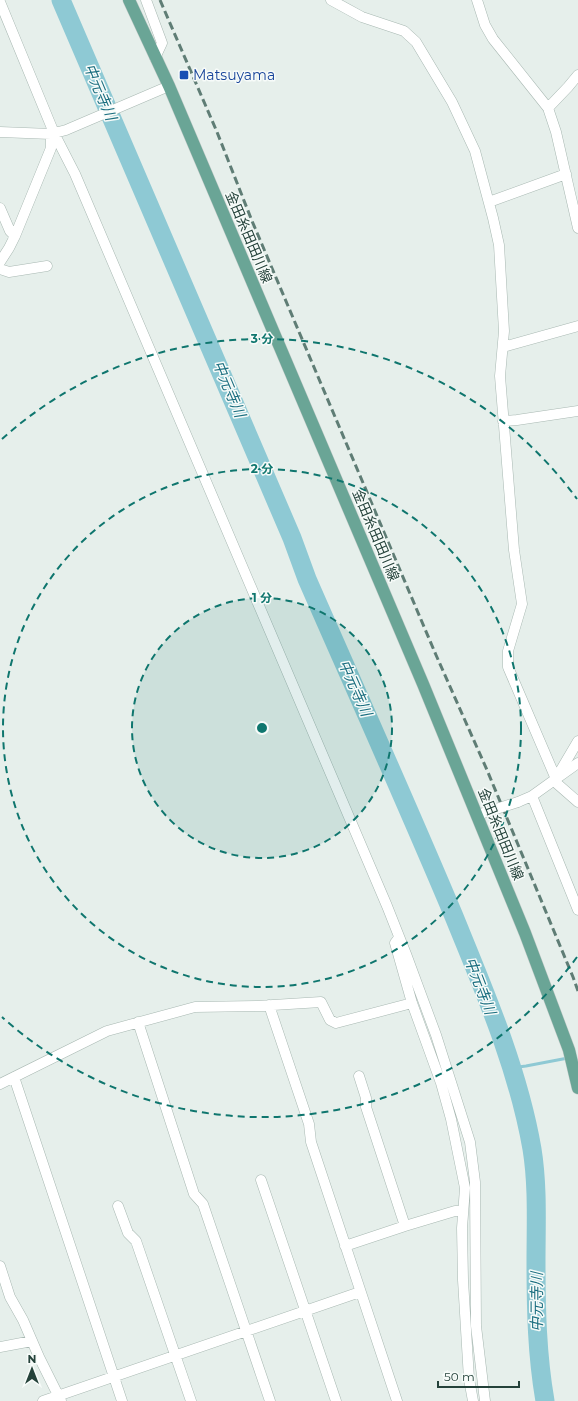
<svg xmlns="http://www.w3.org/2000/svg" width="578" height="1401" font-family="Montserrat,'Noto Sans JP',sans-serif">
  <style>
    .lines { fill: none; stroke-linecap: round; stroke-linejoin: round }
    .stream { stroke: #8ec9d4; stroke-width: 3 }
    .river { stroke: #8ec9d4; stroke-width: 19 }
    .minor-casing { stroke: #a8b8b2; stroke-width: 11 }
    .major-casing { stroke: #c2cac8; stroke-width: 13 }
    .minor { stroke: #fff; stroke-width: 10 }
    .major { stroke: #6aa596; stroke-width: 12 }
    .rail { stroke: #5f7d75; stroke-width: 3; stroke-dasharray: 8 4; stroke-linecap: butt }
    .minor-bridge-casing { stroke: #a8b8b2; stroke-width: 11; stroke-linecap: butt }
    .minor-bridge { stroke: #fff; stroke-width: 10 }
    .ring { fill: none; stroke: #0f766e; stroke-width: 2; stroke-dasharray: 7 5 }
    .transit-dot { fill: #1a4fb4; stroke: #f7fbf9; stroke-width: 1.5 }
    .labels { text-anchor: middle; stroke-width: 3; stroke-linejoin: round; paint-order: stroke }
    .transit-label { font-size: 14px; fill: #164399; stroke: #f7fbf9; text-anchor: start }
    .street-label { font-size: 14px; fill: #24423a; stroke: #f7fbf9 }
    .water-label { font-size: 15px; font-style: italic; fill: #1c6f80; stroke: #f7fbf9 }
    .centre { fill: #0f766e; stroke: #f7fbf9; stroke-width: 2 }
    .ring-label { font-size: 12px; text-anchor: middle; font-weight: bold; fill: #0f766e; stroke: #f7fbf9; stroke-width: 3; stroke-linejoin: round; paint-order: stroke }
  </style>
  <rect width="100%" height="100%" fill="#e6efeb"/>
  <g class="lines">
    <path class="stream" d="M 511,1068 L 526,1066 L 568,1058"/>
    <path class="river" d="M 61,0 L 292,538 L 307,579 C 356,691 406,802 453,914 C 484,990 518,1068 532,1149 C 538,1186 536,1225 536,1262 C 536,1309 537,1355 545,1401"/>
    <defs>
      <path id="minor" d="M 146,0 L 162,43 L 155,58
        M 331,0 L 362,17 L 404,31 L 416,42 L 452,102 L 475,151 L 493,218 L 499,245 L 504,331 L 500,376 L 514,550 L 522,604 L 508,651 L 508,667 L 556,779 L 554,781 L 578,802
        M 477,0 L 485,25 L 493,39 L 548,108 L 556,132 L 578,228
        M 0,2 L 54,133 L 75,174 L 387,906 L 406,954 L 436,1035 L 470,1142 L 475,1182 L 476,1326 L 485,1401
        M 548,108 L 568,87 L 578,75
        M 0,132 L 51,134 L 66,130 L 169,86
        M 489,202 L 566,174
        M 0,208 L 10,231 L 15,236
        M 0,262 L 9,248 L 15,236 L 51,148 L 51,134
        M 0,269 L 9,272 L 47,266
        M 503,347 L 578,326
        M 503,421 L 517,420 L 578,411
        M 558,775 L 578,741
        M 532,796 L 578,910
        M 518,802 L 532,796 L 578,763
        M 477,815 L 493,810
        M 398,939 L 395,943 L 412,1003 L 441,1083 L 451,1119 L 465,1188 L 462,1228 L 463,1280 L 469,1379 L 473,1401
        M 269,1005 L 309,1124 L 311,1142 L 397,1401
        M 138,1022 L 194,1194 L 203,1204 L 270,1401
        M 14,1077 L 122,1401
        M 0,1084 L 107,1031 L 195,1007 L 257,1006 L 321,1002 L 330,1020 L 336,1023 L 412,1003
        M 261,1180 L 336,1401
        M 118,1206 L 128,1233 L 136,1241 L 191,1401
        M 405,1226 L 455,1211 L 463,1211
        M 345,1246 L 405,1226 L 366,1107 L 366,1098 L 359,1076
        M 0,1266 L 10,1297 L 23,1320 L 39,1357 L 61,1401
        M 0,1347 L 32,1341
        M 43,1401 L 360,1292"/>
      <path id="major" d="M 129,0 L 169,86 L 423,684 L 525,933 L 569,1050 L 578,1088"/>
    </defs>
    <use href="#minor" class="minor-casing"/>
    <use href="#major" class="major-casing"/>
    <use href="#minor" class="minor"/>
    <use href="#major" class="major"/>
    <path class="rail" d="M 160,0 L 217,132 L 252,221 L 436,655 L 487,770 L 573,977 L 578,991"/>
    <defs>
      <path id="minor-bridge" d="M 493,810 L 518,802"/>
    </defs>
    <use href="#minor-bridge" class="minor-bridge-casing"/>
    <use href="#minor-bridge" class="minor-bridge"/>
  </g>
  <circle cx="262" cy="728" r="130" fill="#0f766e" fill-opacity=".12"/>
  <g class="ring">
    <circle cx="262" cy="728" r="130"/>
    <circle cx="262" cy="728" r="259"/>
    <path d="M577 957A389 389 0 0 1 2 1017M2 439A389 389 0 0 1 577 499"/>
  </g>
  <rect class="transit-dot" x="179" y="70" width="10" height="10" rx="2"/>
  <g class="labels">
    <g class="transit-label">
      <text x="193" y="80">Matsuyama</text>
    </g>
    <g class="street-label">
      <text transform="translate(249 237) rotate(67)" y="5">金田糸田田川線</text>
      <text transform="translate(376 535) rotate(67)" y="5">金田糸田田川線</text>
      <text transform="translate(501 834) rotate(68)" y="5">金田糸田田川線</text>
    </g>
    <g class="water-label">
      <text transform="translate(100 92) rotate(67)" y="5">中元寺川</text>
      <text transform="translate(229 389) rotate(67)" y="5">中元寺川</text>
      <text transform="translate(355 688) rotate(66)" y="5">中元寺川</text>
      <text transform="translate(480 986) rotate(69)" y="5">中元寺川</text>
      <text transform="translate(537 1302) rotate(-90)" y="5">中元寺川</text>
    </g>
  </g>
  <circle cx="262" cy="728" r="6" class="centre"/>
  <g class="ring-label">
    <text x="262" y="343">3 分</text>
    <text x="262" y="473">2 分</text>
    <text x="262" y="602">1 分</text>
  </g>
  <g transform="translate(32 1369)" stroke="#f7fbf9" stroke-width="3" paint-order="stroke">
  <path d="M0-3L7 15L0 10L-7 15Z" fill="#24423a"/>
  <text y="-6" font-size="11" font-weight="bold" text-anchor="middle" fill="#24423a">N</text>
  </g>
  <path d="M438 1381v6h81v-6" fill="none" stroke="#24423a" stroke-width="2"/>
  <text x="444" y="1381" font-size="12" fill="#24423a" stroke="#f7fbf9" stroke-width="3" paint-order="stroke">50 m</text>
</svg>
